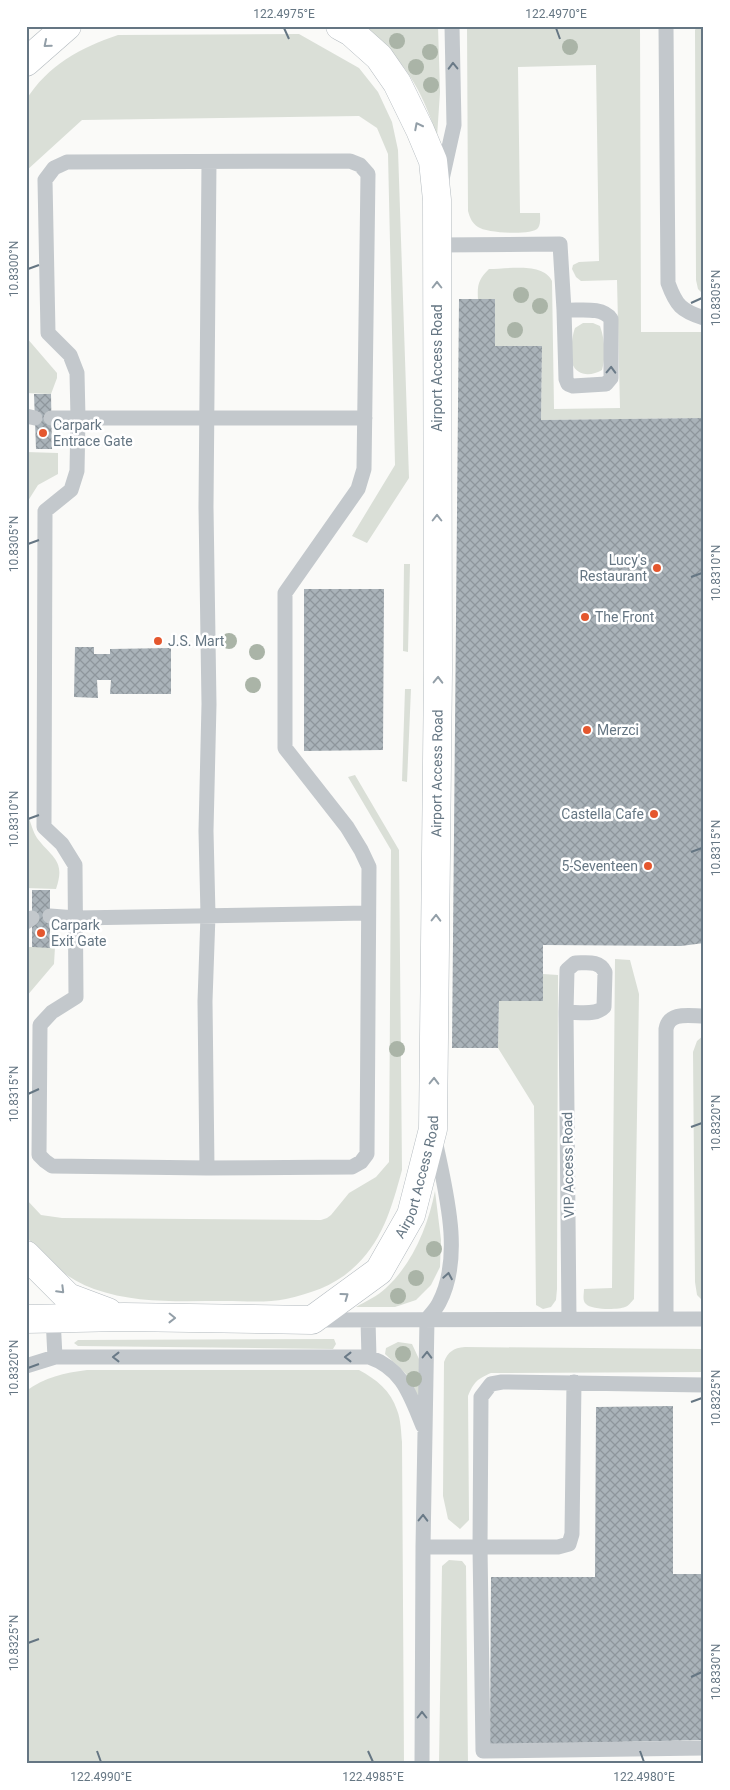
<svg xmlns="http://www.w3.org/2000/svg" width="730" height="1790" font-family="Roboto,sans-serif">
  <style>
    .green { fill: #dadfd7 }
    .building { fill: url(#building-cross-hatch) }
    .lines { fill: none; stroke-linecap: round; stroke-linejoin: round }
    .secondary-casing { stroke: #b3babf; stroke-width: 29 }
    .lane { stroke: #c3c8cc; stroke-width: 15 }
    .secondary { stroke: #fff; stroke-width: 28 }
    .tree { fill: #aab4a7 }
    .oneway { stroke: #939fa8 }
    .oneway2 { stroke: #6a7a87 }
    .ticks { fill: none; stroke: #657683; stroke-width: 2 }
    .poi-dot { fill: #e4572e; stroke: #fff; stroke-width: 2 }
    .labels { text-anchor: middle; stroke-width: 5; stroke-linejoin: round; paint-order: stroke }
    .street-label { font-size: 14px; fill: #657683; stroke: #fff }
    .poi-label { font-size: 14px; fill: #657683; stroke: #fff; text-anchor: start }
    .neatline { fill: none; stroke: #657683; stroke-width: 2 }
    .ticks-label { font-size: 12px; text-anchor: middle; fill: #657683 }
  </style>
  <defs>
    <pattern id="building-cross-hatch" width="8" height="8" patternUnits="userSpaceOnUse" patternTransform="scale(1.25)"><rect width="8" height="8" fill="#aab3b9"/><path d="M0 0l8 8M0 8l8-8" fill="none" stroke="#8e969c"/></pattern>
  </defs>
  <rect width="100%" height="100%" fill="#fafaf8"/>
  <path class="green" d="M 364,26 L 438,26 L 440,92 L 437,137 C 422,88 403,59 364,26 Z
    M 467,26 L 640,26 L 641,332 L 704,332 L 704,418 L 541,420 L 542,346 L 495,346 L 495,299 L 478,299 C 477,284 479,279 489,269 C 507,269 543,262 552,281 L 554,409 L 620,408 L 617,280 L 581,281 L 576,277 L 572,269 L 573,265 L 579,262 L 599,261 L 596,65 L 518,67 L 520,213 L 540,213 C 540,217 541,224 538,228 C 532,236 486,233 478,227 C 472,223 470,218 468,211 Z
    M 697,26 L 704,26 L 704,295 L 698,289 L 696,280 L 695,30 Z
    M 299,34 L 359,68 L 378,92 L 392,122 L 398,150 L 409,478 L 367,543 L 352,536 L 395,465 L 388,154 L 377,128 L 359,116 L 82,120 L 26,171 L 26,100 C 48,65 80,48 118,35 Z
    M 583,323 L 593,323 L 600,326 C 605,340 606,356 602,370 C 592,376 577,377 572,363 C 570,356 572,335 575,328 Z
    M 26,337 L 57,373 L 57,378 L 51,394 L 26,393 Z
    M 26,452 L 58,453 L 58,474 L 38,485 L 26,504 Z
    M 404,564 L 410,564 L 408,652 L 403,651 Z
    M 26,642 L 28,816 C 31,823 33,832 37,838 C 52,858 66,860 56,889 L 26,888 Z
    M 405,689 L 411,689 L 407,782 L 402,781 Z
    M 355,775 L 399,850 L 402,1170 C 392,1207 382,1244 351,1270 C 333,1286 309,1294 286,1299 C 267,1303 245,1301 225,1301 C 181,1301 136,1304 94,1289 C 66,1279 45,1259 26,1236 L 26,1199 L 41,1215 L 62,1218 L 321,1220 L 327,1218 L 331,1215 L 349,1193 L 376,1177 L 389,1162 L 391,850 L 348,777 Z
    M 26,947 L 55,947 L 54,964 L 26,997 Z
    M 615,959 L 630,960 L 639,994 L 634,1299 C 631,1302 629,1306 625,1307 C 618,1310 591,1310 586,1304 C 582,1301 584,1294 584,1289 L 612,1288 Z
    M 543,974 L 558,975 L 557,1289 L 556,1300 L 551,1307 L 543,1309 L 536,1305 L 534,1106 L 498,1048 L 499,1001 L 542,1001 Z
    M 704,1035 L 704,1302 L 697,1295 L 695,1282 L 693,1052 L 697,1041 Z
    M 435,1191 L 441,1240 L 440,1267 L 431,1285 L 416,1300 L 395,1307 L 356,1307 C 366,1301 378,1296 386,1288 C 413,1263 428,1226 435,1191 Z
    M 334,1339 L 336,1344 L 333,1349 L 78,1346 L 74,1343 L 78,1340 Z
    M 398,1342 L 412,1344 L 419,1359 L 419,1402 L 406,1374 L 385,1354 L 386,1348 Z
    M 465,1347 L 704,1349 L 704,1372 L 491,1373 C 477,1379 474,1382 468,1396 L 469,1520 L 460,1529 L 448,1519 L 443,1496 L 444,1362 C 448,1352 453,1348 465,1347 Z
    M 87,1370 L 359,1370 C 376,1379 391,1391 397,1410 C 401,1420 401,1432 402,1442 L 404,1764 L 26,1764 L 26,1391 C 45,1377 64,1373 87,1370 Z
    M 449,1560 L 462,1561 L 466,1566 L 468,1764 L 439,1764 L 442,1566 Z"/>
  <path class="building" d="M 459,299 L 495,299 L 495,346 L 542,346 L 541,420 L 704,418 L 704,943 L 681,946 L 543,945 L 543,1001 L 499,1001 L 498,1048 L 452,1048 Z
    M 34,394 L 51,394 L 52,449 L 36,449 Z
    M 304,589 L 384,589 L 383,750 L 304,751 Z
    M 75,647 L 94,647 L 94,654 L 110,654 L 110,649 L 171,648 L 171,694 L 110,694 L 111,680 L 97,680 L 98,698 L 74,697 Z
    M 32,890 L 50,890 L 50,948 L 32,947 Z
    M 673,1406 L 673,1574 L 704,1574 L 704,1740 L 490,1745 L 491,1577 L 595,1577 L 596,1407 Z"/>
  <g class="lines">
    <defs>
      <g id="secondary">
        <path d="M 26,62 L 67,26"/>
        <path d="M 26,1255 L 68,1297 L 108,1312"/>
        <path id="s1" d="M 26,1319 L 124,1317 L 312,1320 L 379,1271 L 411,1215 L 433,1129 L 438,671 L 437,200 L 433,161 L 420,130 L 397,83 L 379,57 L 351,32 L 340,26"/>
      </g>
    </defs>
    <use href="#secondary" class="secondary-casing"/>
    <path class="lane" d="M 666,26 L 668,283 C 676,305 681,311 704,318
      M 350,161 L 360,165 L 368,174 L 364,469 L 358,489 L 285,593 L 285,748 L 347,827 L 361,850 L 369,867 L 367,1154 L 361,1162 L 352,1167 L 207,1168 L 52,1166 L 45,1161 L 39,1155 L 40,1025 L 52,1012 L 76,997 L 75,865 L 62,844 L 44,827 L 45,511 L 71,490 L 77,471 L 78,418 L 77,373 L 70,355 L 48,333 L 45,180 L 54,168 L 67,162 Z
      M 442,179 L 454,125 L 452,26
      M 437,245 L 560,244 L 564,310 L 566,379 L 568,384 L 573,386 L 606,384 L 611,378 L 611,319 C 602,306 579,311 564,310
      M 26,416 L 35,418
      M 51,418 L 365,418
      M 50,916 L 76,918 L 368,913
      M 26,922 L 32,918
      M 566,1012 C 578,1012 596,1016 604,1007 L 605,972 C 599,960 587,963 575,963 L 567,970 L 566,1012 L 569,1319
      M 207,1168 L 205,1001 L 208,915 L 206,831 L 209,704 L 206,507 L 209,162
      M 53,1318 L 55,1357
      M 666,1319 L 666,1029 C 669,1011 690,1016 704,1016
      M 316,1320 L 704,1319
      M 368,1320 L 369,1357
      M 26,1366 L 55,1357 L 369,1357 C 403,1369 410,1395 423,1426
      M 704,1385 L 502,1382 L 491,1384 L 481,1397 L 480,1547 L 483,1751 L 704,1748
      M 423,1547 L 558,1547 L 569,1544 L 572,1534 L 574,1382
      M 422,1764 L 423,1547 L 427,1319 C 431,1314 436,1309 439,1303 C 464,1256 445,1189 435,1140"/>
    <use href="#secondary" class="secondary"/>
  </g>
  <g class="tree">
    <circle cx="397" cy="41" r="8"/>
    <circle cx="570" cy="47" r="8"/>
    <circle cx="430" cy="52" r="8"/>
    <circle cx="416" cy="67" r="8"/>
    <circle cx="431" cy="85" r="8"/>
    <circle cx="521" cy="295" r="8"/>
    <circle cx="540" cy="306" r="8"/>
    <circle cx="515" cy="330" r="8"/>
    <circle cx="229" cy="641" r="8"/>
    <circle cx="257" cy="652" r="8"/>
    <circle cx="253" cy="685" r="8"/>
    <circle cx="397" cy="1049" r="8"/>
    <circle cx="434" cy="1249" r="8"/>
    <circle cx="416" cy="1278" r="8"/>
    <circle cx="398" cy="1296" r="8"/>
    <circle cx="403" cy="1354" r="8"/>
    <circle cx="414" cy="1379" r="8"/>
  </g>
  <defs><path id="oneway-chevron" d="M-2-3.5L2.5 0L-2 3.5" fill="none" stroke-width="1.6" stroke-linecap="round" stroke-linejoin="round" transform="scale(1.25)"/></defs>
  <g class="oneway">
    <use href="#oneway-chevron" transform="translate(47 44) rotate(140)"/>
    <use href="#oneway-chevron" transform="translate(418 126) rotate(-117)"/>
    <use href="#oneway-chevron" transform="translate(437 285) rotate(-90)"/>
    <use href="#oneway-chevron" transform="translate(437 518) rotate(-90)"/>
    <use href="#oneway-chevron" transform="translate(438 680) rotate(-89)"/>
    <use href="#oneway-chevron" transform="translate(436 918) rotate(-89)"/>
    <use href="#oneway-chevron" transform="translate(434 1081) rotate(-89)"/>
    <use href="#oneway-chevron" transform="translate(61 1290) rotate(45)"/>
    <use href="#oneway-chevron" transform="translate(345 1296) rotate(-36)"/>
    <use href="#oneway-chevron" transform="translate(172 1318) rotate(1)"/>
  </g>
  <g class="oneway2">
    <use href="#oneway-chevron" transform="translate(453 66) rotate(-91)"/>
    <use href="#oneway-chevron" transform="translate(611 370) rotate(-88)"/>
    <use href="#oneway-chevron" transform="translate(448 1276) rotate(-80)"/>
    <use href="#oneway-chevron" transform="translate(427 1355) rotate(-89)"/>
    <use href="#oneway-chevron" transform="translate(116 1357) rotate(180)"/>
    <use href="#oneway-chevron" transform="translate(348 1357) rotate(180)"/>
    <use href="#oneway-chevron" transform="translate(423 1518) rotate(-89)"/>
    <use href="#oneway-chevron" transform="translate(422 1715) rotate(-90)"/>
  </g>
  <path class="ticks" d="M 284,28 L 289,39M 556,28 L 560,39M 28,269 L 39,265M 691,303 L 702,298M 28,544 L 39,540M 691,577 L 702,573M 28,819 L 39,815M 691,852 L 702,848M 28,1094 L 39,1089M 691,1127 L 702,1123M 28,1368 L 39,1364M 691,1402 L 702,1398M 28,1643 L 39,1639M 691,1677 L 702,1672M 97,1751 L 101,1762M 368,1751 L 373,1762M 640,1751 L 644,1762"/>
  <g class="poi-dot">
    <circle cx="43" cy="433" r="5"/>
    <circle cx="657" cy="568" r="5"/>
    <circle cx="585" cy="617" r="5"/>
    <circle cx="158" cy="641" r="5"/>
    <circle cx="587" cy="730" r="5"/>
    <circle cx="654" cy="814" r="5"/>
    <circle cx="648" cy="866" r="5"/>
    <circle cx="41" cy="933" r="5"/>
  </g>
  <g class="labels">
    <g class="street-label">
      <text transform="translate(437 368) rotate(-90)" y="5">Airport Access Road</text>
      <text dy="5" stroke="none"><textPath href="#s1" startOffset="878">Airport Access Road</textPath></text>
      <text transform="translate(568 1165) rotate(-91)" y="5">VIP Access Road</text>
      <text dy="5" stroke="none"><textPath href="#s1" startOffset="472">Airport Access Road</textPath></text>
    </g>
    <g class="poi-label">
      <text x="53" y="430">Carpark<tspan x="53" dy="16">Entrace Gate</tspan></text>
      <text x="647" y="565" text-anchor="end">Lucy's<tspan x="647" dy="16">Restaurant</tspan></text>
      <text x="595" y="622">The Front</text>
      <text x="168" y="646">J.S. Mart</text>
      <text x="597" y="735">Merzci</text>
      <text x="644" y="819" text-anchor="end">Castella Cafe</text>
      <text x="638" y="871" text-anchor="end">5-Seventeen</text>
      <text x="51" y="930">Carpark<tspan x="51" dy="16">Exit Gate</tspan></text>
    </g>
  </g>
  <rect width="730" height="1790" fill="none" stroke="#ffffff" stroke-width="55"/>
  <rect x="28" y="28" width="674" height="1734" class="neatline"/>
  <g class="ticks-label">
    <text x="284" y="18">122.4975°E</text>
    <text x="556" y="18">122.4970°E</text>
    <text transform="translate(14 269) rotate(-90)" y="4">10.8300°N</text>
    <text transform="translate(716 298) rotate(-90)" y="4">10.8305°N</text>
    <text transform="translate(14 544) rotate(-90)" y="4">10.8305°N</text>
    <text transform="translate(716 573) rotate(-90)" y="4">10.8310°N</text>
    <text transform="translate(14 819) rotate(-90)" y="4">10.8310°N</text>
    <text transform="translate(716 848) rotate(-90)" y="4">10.8315°N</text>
    <text transform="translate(14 1094) rotate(-90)" y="4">10.8315°N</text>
    <text transform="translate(716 1123) rotate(-90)" y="4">10.8320°N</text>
    <text transform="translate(14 1368) rotate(-90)" y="4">10.8320°N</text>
    <text transform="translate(716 1398) rotate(-90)" y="4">10.8325°N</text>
    <text transform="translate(14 1643) rotate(-90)" y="4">10.8325°N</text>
    <text transform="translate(716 1672) rotate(-90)" y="4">10.8330°N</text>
    <text x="101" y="1781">122.4990°E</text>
    <text x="373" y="1781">122.4985°E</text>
    <text x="644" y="1781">122.4980°E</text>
  </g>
</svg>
